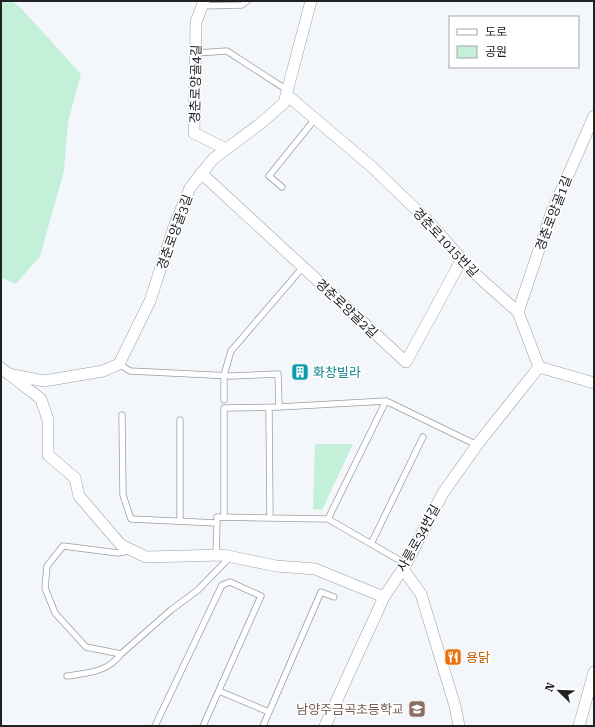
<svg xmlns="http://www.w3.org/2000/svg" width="595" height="727" font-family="'Roboto Serif','Noto Sans KR',serif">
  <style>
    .green { fill: #c4f0da }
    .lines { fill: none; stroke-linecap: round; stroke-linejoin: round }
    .service-casing { stroke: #9b9ea1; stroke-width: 7 }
    .minor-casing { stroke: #9b9ea1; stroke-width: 12 }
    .service { stroke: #fff; stroke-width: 5.5 }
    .minor { stroke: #fff; stroke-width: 11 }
    .labels { text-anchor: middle; stroke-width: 3; stroke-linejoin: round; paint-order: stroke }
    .street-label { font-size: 13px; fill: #202123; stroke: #fff }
    .culture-label { font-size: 13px; fill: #0d838f; stroke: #fff; text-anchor: start }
    .food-label { font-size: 13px; fill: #c56008; stroke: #fff; text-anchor: start }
    .education-label { font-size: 13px; fill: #785e54; stroke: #fff; text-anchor: end }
  </style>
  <rect width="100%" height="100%" fill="#f3f6fa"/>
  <path class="green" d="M 1,1 L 12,1 L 20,7 L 81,74 L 68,122 L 64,171 L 40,256 L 16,284 L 1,278 Z
    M 315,444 L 353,444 L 322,510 L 313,509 Z"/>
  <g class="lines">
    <defs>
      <path id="service" d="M 202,6 L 242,5 L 247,1
        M 196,53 L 227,51 L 287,90
        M 282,187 L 269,176 L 315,119
        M 119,364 L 130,371 L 232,376 L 278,374 L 279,407
        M 224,400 L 224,375 L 231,351 L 303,267
        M 269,408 L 270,517
        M 122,415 L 123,495 L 131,519 L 217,523 L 217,517 L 328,519 L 406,564
        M 224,516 L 224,408 L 279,407 L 386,401 L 477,445
        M 328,519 L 386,401
        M 180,521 L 180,420
        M 371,544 L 423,437
        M 129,551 L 118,553 L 63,546 L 47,566 L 45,588 L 55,613 L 86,647 L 121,654 L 171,610 L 198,590 L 230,557
        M 216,556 L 217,523
        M 67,676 C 88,673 108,672 121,654
        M 219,691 L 269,712
        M 155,726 L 222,585 L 230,582 L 261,596 L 203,726
        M 263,726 L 321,592 L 334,597"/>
      <path id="minor" d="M 204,1 L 196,22 L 194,133 L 226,149
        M 287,95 L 372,167 L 429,222 L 473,272 L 518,312 L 539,367
        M 201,173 L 406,362 L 462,259
        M 518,312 L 551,214 L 594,116
        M 539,367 L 594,383
        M 1,368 L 41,399 L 48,420 L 48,455 L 75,478 L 79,496 L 121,545 L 146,557 L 223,555 L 276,566 L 315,569 L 384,597
        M 8,374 L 44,381 L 103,371 L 119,364 L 150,301 L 175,224 L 190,188 L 213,159 L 261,123 L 284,103 L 311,1
        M 403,569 L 421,594 L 455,706 L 459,726
        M 325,726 L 384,597 L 406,564 L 443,493 L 477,445 L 539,367
        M 579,726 L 594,672"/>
    </defs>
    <use href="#service" class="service-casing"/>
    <use href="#minor" class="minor-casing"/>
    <use href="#service" class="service"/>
    <use href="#minor" class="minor"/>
  </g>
  <defs>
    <symbol id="building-square" viewBox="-11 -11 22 22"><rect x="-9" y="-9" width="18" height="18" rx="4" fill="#0f9aa8" stroke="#fff"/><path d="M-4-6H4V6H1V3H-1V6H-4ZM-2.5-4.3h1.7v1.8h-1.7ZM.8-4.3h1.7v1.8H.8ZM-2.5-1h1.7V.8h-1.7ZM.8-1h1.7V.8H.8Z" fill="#fff"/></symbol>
    <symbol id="restaurant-square" viewBox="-11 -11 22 22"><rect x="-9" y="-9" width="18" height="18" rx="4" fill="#e8710a" stroke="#fff"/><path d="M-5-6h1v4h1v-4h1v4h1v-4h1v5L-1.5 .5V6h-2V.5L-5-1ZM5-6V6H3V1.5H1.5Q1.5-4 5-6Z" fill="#fff"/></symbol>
    <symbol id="school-square" viewBox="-11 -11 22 22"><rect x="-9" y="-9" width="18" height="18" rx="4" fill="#8d6e63" stroke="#fff"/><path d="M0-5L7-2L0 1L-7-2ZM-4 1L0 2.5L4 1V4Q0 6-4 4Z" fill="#fff"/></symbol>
  </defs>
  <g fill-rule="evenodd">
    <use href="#building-square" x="290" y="362" width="20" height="20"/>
    <use href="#restaurant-square" x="443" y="647" width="20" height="20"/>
    <use href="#school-square" x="407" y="699" width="20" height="20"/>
  </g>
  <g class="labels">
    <g class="street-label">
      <text transform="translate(195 84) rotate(-89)" y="5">경춘로양골4길</text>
      <text transform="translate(553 213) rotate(-69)" y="5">경춘로양골1길</text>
      <text transform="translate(174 232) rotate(-70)" y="5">경춘로양골3길</text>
      <text transform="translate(446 242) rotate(47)" y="5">경춘로1015번길</text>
      <text transform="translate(347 308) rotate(43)" y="5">경춘로양골2길</text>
      <text transform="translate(418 538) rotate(-61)" y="5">사릉로34번길</text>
    </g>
    <g class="culture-label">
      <text x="313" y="377">화창빌라</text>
    </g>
    <g class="food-label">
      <text x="466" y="662">용닭</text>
    </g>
    <g class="education-label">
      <text x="404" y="714">남양주금곡초등학교</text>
    </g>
  </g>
  <rect width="595" height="727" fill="none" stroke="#202123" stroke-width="4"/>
  <rect x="449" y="16" width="130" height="52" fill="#ffffff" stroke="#a6a6a7"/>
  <rect x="457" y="29" width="20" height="6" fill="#ffffff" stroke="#a6a6a7"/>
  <text x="485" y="36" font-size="12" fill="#202123">도로</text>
  <rect x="457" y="46" width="20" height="12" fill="#c4f0da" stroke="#a6a6a7"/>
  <text x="485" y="56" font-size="12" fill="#202123">공원</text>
  <g transform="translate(559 691) rotate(293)" stroke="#ffffff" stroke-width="3" paint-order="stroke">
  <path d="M0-3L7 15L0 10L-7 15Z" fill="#202123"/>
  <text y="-6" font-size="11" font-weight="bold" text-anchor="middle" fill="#202123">N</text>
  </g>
</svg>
